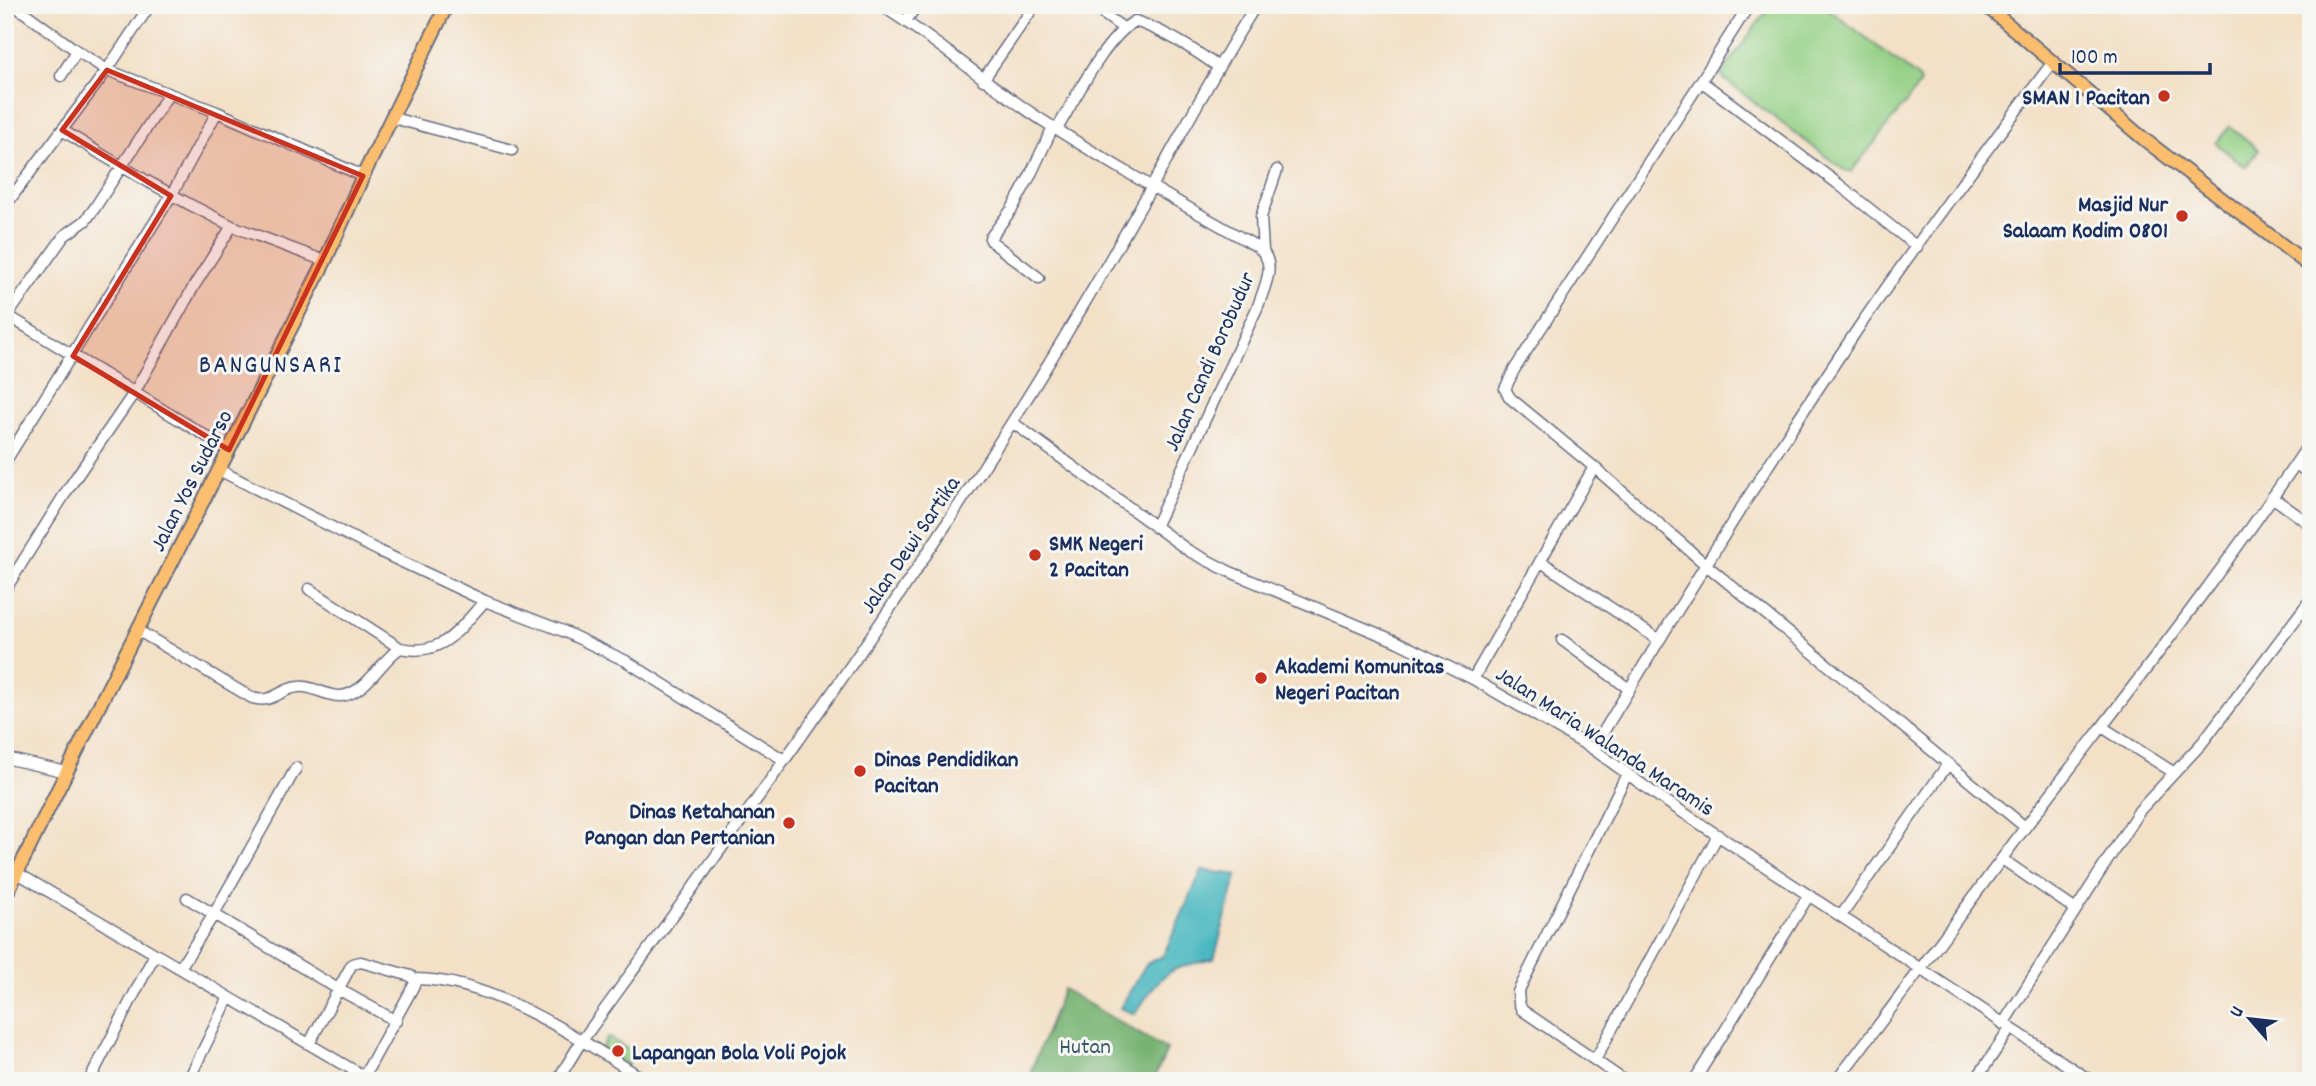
<svg xmlns="http://www.w3.org/2000/svg" width="2316" height="1086" font-family="Dekko,sans-serif">
  <style>
    .green { fill: #93cf83; stroke: #577f70; stroke-width: 2 }
    .forest { fill: #76b271; stroke: #487068; stroke-width: 2 }
    .water { fill: #49b8bf; stroke: #32748e; stroke-width: 2 }
    .lines { fill: none; stroke-linecap: round; stroke-linejoin: round }
    .minor-casing { stroke: #676d82; stroke-width: 13 }
    .major-casing { stroke: #676d82; stroke-width: 16 }
    .minor { stroke: #fff; stroke-width: 10 }
    .major { stroke: #fbbe6e; stroke-width: 12 }
    .marked { fill: #c8321e; fill-opacity: 0.2; stroke: #c8321e; stroke-width: 5; stroke-linejoin: round }
    .poi-dot { fill: #c8321e; stroke: #f6f6f2; stroke-width: 2.5 }
    .labels { text-anchor: middle; stroke-width: 6; stroke-linejoin: round; paint-order: stroke }
    .poi-label { font-size: 23px; font-weight: bold; fill: #1b2f5e; stroke: #f6f6f2; text-anchor: start }
    .street-label { font-size: 23px; fill: #1b2f5e; stroke: #f6f6f2 }
    .park-label { font-size: 23px; fill: #395767; stroke: #f6f6f2 }
    .quarter-label { font-size: 26px; letter-spacing: 2px; fill: #1b2f5e; stroke: #f6f6f2 }
  </style>
  <rect width="100%" height="100%" fill="#f6f6f2"/>
  <filter id="ink" filterUnits="userSpaceOnUse"><feTurbulence type="fractalNoise" baseFrequency=".0143" numOctaves="2"/><feDisplacementMap in="SourceGraphic" scale="14" xChannelSelector="R" yChannelSelector="G"/><feConvolveMatrix kernelMatrix="1 2 1 2 8 2 1 2 1" color-interpolation-filters="sRGB"/></filter>
  <filter id="wash" filterUnits="userSpaceOnUse"><feTurbulence type="fractalNoise" baseFrequency=".00686" numOctaves="4" result="noise"/><feDisplacementMap in="SourceGraphic" scale="28" xChannelSelector="R" yChannelSelector="G"/><feGaussianBlur stdDeviation="1.57" result="paint"/><feColorMatrix in="noise" values="0 0 0 0 0 0 0 0 0 0 0 0 0 0 0 0 0 1.4 0 .05"/><feComposite in="paint" operator="in"/></filter>
  <g filter="url(#wash)">
    <rect width="100%" height="100%" fill="#f3e0c6"/>
    <path class="green" d="M 1771,5 L 1823,5 L 1919,78 L 1920,83 L 1915,91 L 1851,172 L 1844,170 L 1725,80 L 1721,74 Z
      M 2230,126 L 2259,150 L 2245,167 L 2216,143 Z
      M 608,1037 L 634,1053 L 628,1065 L 601,1049 Z"/>
    <path class="forest" d="M 1063,989 L 1167,1050 L 1153,1081 L 1027,1081 Z"/>
    <path class="water" d="M 1202,870 L 1237,875 L 1214,959 C 1164,969 1163,972 1135,1014 L 1120,1008 L 1146,964 L 1163,956 Z"/>
  </g>
  <g filter="url(#ink)">
    <g class="lines">
      <defs>
        <path id="minor" d="M 14,5 L 77,51 L 107,70 L 217,112 L 363,176
          M 880,5 C 938,40 988,86 1045,122 C 1114,166 1185,206 1256,246 C 1279,261 1265,285 1258,306 L 1155,527
          M 1091,5 L 1123,28
          M 1749,5 L 1701,81 L 1837,183 L 1917,247
          M 906,21 L 917,5
          M 61,76 L 77,51
          M 983,80 L 1035,5
          M 1701,81 L 1514,370 L 1505,389 L 1510,398 L 1594,467 L 1705,564 L 2025,827
          M 393,118 L 512,150
          M 1057,129 C 1075,99 1105,38 1135,21 C 1165,31 1192,48 1217,66
          M 5,187 L 14,193
          M 5,206 L 107,70 L 150,5
          M 232,226 L 325,261
          M 1263,251 L 1261,217 L 1277,170
          M 1039,278 L 992,242 L 990,238 L 1012,209 L 1029,178 L 1053,127
          M 5,314 L 229,450
          M 5,319 L 64,236 L 85,221 L 94,209 L 168,95
          M 1012,422 L 1189,551 L 1228,571 L 1398,642 L 1473,679 L 1593,749 L 1658,796 L 2091,1081
          M 5,462 L 171,196 L 217,112
          M 2296,464 L 2311,475
          M 219,470 L 381,552 L 485,601 L 563,631 L 626,661 L 784,760
          M 2272,497 L 2311,525
          M 1540,561 L 1659,640
          M 309,589 L 400,648
          M 5,590 L 68,489 L 134,393 L 194,286 L 232,226 C 173,197 117,165 62,130
          M 137,630 L 252,698 C 274,704 279,689 298,687 C 313,685 326,697 341,696 C 367,693 380,661 400,648 C 443,657 458,630 485,601
          M 1562,640 L 1629,689
          M 1473,679 L 1594,467
          M 2102,727 L 2173,772
          M 1593,749 C 1679,607 1766,465 1859,327 C 1921,237 1987,149 2053,62
          M 5,758 L 67,772
          M 2002,859 L 2076,910
          M 19,874 L 372,1081
          M 187,898 L 338,989 L 396,1021
          M 1841,916 L 1948,764
          M 180,968 L 214,914 L 296,768
          M 414,979 C 492,978 582,1041 647,1081
          M 2003,1024 L 2139,811 L 2202,743 L 2311,599
          M 309,1044 L 352,964 L 361,962 L 411,976 L 415,982 L 413,987 L 362,1080
          M 1595,1060 L 1718,835
          M 5,1075 L 20,1081
          M 89,1081 L 155,954
          M 188,1081 L 229,997
          M 557,1081 L 581,1042 C 730,837 880,633 1014,419 C 1062,343 1107,266 1151,188 C 1185,127 1218,65 1256,5
          M 1625,1081 L 1522,1010 L 1519,1003 L 1518,992 L 1627,774
          M 1694,1081 L 1809,895
          M 1836,1081 C 1908,988 1975,893 2046,800 C 2136,682 2228,565 2311,441
          M 1975,1081 L 2010,1029"/>
        <path id="major" d="M 1985,5 L 2145,140 L 2311,267
          M 5,897 L 105,694 L 325,261 L 363,176 L 447,5"/>
      </defs>
      <use href="#minor" class="minor-casing"/>
      <use href="#major" class="major-casing"/>
      <use href="#minor" class="minor"/>
      <use href="#major" class="major"/>
    </g>
  </g>
  <path class="marked" d="M 107,70 L 363,176 L 229,450 L 73,356 L 171,196 L 62,130 Z"/>
  <g class="poi-dot">
    <circle cx="2164" cy="96" r="7"/>
    <circle cx="2182" cy="216" r="7"/>
    <circle cx="1035" cy="555" r="7"/>
    <circle cx="1261" cy="678" r="7"/>
    <circle cx="860" cy="771" r="7"/>
    <circle cx="789" cy="823" r="7"/>
    <circle cx="618" cy="1051" r="7"/>
  </g>
  <g class="labels">
    <g class="poi-label">
      <text x="2150" y="104" text-anchor="end">SMAN 1 Pacitan</text>
      <text x="2168" y="211" text-anchor="end">Masjid Nur<tspan x="2168" dy="26">Salaam Kodim 0801</tspan></text>
      <text x="1049" y="550">SMK Negeri<tspan x="1049" dy="26">2 Pacitan</tspan></text>
      <text x="1275" y="673">Akademi Komunitas<tspan x="1275" dy="26">Negeri Pacitan</tspan></text>
      <text x="874" y="766">Dinas Pendidikan<tspan x="874" dy="26">Pacitan</tspan></text>
      <text x="775" y="818" text-anchor="end">Dinas Ketahanan<tspan x="775" dy="26">Pangan dan Pertanian</tspan></text>
      <text x="632" y="1059">Lapangan Bola Voli Pojok</text>
    </g>
    <g class="street-label">
      <text transform="translate(1208 361) rotate(-66)" y="8">Jalan Candi Borobudur</text>
      <text transform="translate(190 480) rotate(-63)" y="8">Jalan Yos Sudarso</text>
      <text transform="translate(909 544) rotate(-56)" y="8">Jalan Dewi Sartika</text>
      <text transform="translate(1606 740) rotate(33)" y="8">Jalan Maria Walanda Maramis</text>
    </g>
    <g class="park-label">
      <text x="1085" y="1053">Hutan</text>
    </g>
    <g class="quarter-label">
      <text x="271" y="372">BANGUNSARI</text>
    </g>
  </g>
  <rect width="2316" height="1086" fill="none" stroke="#f6f6f2" stroke-width="28"/>
  <g transform="translate(2250 1019) rotate(298)" stroke="#f6f6f2" stroke-width="5" paint-order="stroke">
  <path d="M0-5L12 26L0 18L-12 26Z" fill="#1b2f5e"/>
  <text y="-10" font-size="19" font-weight="bold" text-anchor="middle" fill="#1b2f5e">U</text>
  </g>
  <path d="M2060 63v10h150v-10" fill="none" stroke="#1b2f5e" stroke-width="3.5"/>
  <text x="2071" y="63" font-size="21" fill="#1b2f5e" stroke="#f6f6f2" stroke-width="5" paint-order="stroke">100 m</text>
</svg>
